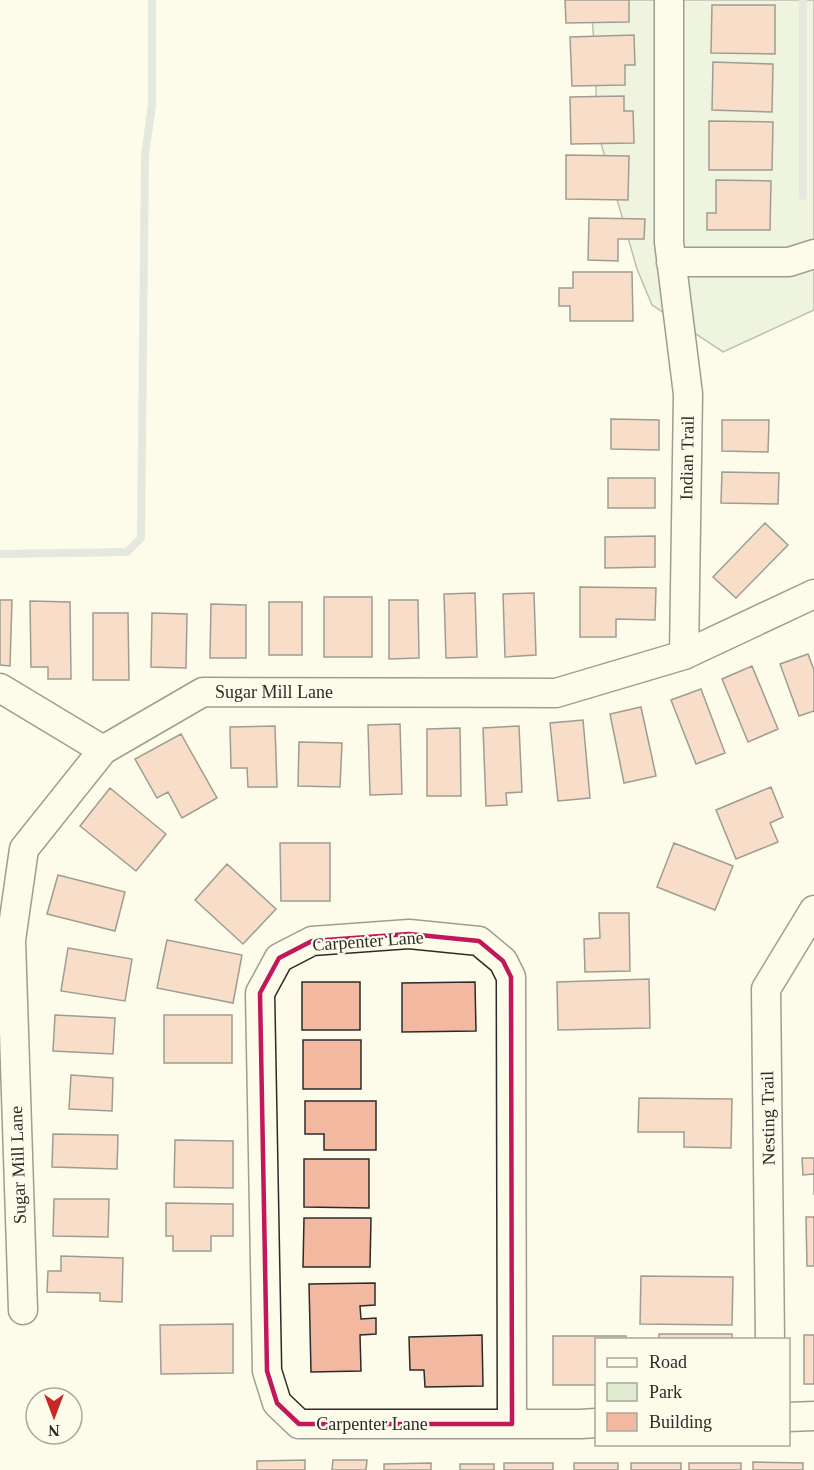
<svg xmlns="http://www.w3.org/2000/svg" width="814" height="1470" font-family="Georgia,serif">
  <style>
    .green { fill: #deebd1; stroke: #74746e; stroke-width: 1.5 }
    .lines { fill: none; stroke-linecap: round; stroke-linejoin: round }
    .stream { stroke: #c7d0d0; stroke-width: 8 }
    .building { fill: #f2b8a0; stroke: #2b2b2b; stroke-width: 1.5 }
    .minor-casing { stroke: #2b2b2b; stroke-width: 31 }
    .minor { stroke: #fdfbea; stroke-width: 28 }
    .marked { fill: none; stroke: #c2185b; stroke-width: 4.5; stroke-linejoin: round }
    .labels { text-anchor: middle; stroke-width: 4.5; stroke-linejoin: round; paint-order: stroke }
    .street-label { font-size: 18px; fill: #2b2b2b; stroke: #fdfbea }
  </style>
  <rect width="100%" height="100%" fill="#fdfbea"/>
  <path class="green" d="M 585,0 L 814,0 L 814,310 L 723,352 L 652,305 L 637,269 L 596,126 L 596,70 L 591,4 Z"/>
  <g class="lines">
    <path class="stream" d="M 803,196 L 803,0
      M 0,554 L 127,552 L 141,538 L 145,155 L 152,105 L 152,0"/>
  </g>
  <path class="building" d="M 565,0 L 629,0 L 629,22 L 566,23 Z
    M 712,5 L 775,5 L 775,54 L 711,53 Z
    M 634,35 L 635,65 L 625,65 L 625,85 L 572,86 L 570,37 Z
    M 713,62 L 773,64 L 772,112 L 712,110 Z
    M 624,96 L 624,111 L 633,111 L 634,143 L 571,144 L 570,97 Z
    M 709,121 L 773,122 L 772,170 L 709,170 Z
    M 566,155 L 629,156 L 628,200 L 566,199 Z
    M 716,180 L 771,181 L 770,230 L 707,230 L 707,213 L 716,213 Z
    M 589,218 L 645,219 L 644,239 L 618,239 L 618,261 L 588,260 Z
    M 573,272 L 632,272 L 633,321 L 570,321 L 570,306 L 559,306 L 559,288 L 573,288 Z
    M 611,419 L 659,420 L 659,450 L 611,449 Z
    M 722,420 L 769,420 L 768,452 L 722,451 Z
    M 722,472 L 779,473 L 778,504 L 721,503 Z
    M 608,478 L 655,478 L 655,508 L 608,508 Z
    M 765,523 L 788,545 L 736,598 L 713,577 Z
    M 655,536 L 655,567 L 605,568 L 605,537 Z
    M 580,587 L 656,588 L 655,620 L 616,619 L 616,637 L 580,637 Z
    M 475,593 L 477,657 L 446,658 L 444,594 Z
    M 534,593 L 536,655 L 505,657 L 503,594 Z
    M 324,597 L 372,597 L 372,657 L 324,657 Z
    M 0,600 L 12,600 L 10,666 L 0,665 Z
    M 389,600 L 418,600 L 419,658 L 389,659 Z
    M 30,601 L 70,602 L 71,679 L 48,679 L 48,667 L 31,667 Z
    M 269,602 L 302,602 L 302,655 L 269,655 Z
    M 211,604 L 246,605 L 246,658 L 210,658 Z
    M 93,613 L 128,613 L 129,680 L 93,680 Z
    M 152,613 L 187,614 L 186,668 L 151,667 Z
    M 808,654 L 814,670 L 814,711 L 799,716 L 780,664 Z
    M 752,666 L 778,729 L 748,742 L 722,679 Z
    M 701,689 L 725,753 L 696,764 L 671,700 Z
    M 641,707 L 656,776 L 624,783 L 610,714 Z
    M 583,720 L 590,798 L 558,801 L 550,723 Z
    M 400,724 L 402,794 L 370,795 L 368,725 Z
    M 275,726 L 277,787 L 248,787 L 247,768 L 231,768 L 230,727 Z
    M 519,726 L 522,792 L 506,793 L 507,805 L 486,806 L 483,728 Z
    M 460,728 L 461,796 L 427,796 L 427,729 Z
    M 181,734 L 217,798 L 182,818 L 168,792 L 157,798 L 135,759 Z
    M 299,742 L 342,743 L 340,787 L 298,786 Z
    M 771,787 L 783,817 L 770,823 L 778,842 L 736,859 L 716,810 Z
    M 110,788 L 166,834 L 136,871 L 80,826 Z
    M 280,843 L 330,843 L 330,901 L 281,901 Z
    M 674,843 L 733,866 L 715,910 L 657,887 Z
    M 227,864 L 276,909 L 243,944 L 195,900 Z
    M 58,875 L 125,892 L 115,931 L 47,914 Z
    M 599,913 L 629,913 L 630,971 L 585,972 L 584,939 L 600,938 Z
    M 167,940 L 242,955 L 233,1003 L 157,988 Z
    M 68,948 L 132,959 L 125,1001 L 61,991 Z
    M 649,979 L 650,1028 L 558,1030 L 557,982 Z
    M 302,982 L 360,982 L 360,1030 L 302,1030 Z
    M 475,982 L 476,1031 L 402,1032 L 402,983 Z
    M 55,1015 L 115,1018 L 113,1054 L 53,1051 Z
    M 164,1015 L 232,1015 L 232,1063 L 164,1063 Z
    M 303,1040 L 361,1040 L 361,1089 L 303,1089 Z
    M 71,1075 L 113,1078 L 112,1111 L 69,1109 Z
    M 639,1098 L 732,1099 L 731,1148 L 684,1147 L 684,1132 L 638,1132 Z
    M 305,1101 L 376,1101 L 376,1150 L 324,1150 L 324,1134 L 305,1134 Z
    M 53,1134 L 118,1135 L 117,1169 L 52,1167 Z
    M 175,1140 L 233,1141 L 233,1188 L 174,1187 Z
    M 802,1158 L 814,1158 L 814,1195 L 814,1174 L 803,1175 Z
    M 304,1159 L 369,1159 L 369,1208 L 304,1207 Z
    M 54,1199 L 109,1199 L 108,1237 L 53,1236 Z
    M 166,1203 L 233,1204 L 233,1236 L 211,1236 L 211,1251 L 173,1251 L 173,1236 L 166,1236 Z
    M 806,1217 L 814,1217 L 814,1266 L 807,1266 Z
    M 304,1218 L 371,1218 L 370,1267 L 303,1267 Z
    M 61,1256 L 123,1258 L 122,1302 L 100,1301 L 100,1293 L 47,1292 L 48,1271 L 61,1271 Z
    M 641,1276 L 733,1277 L 732,1325 L 640,1324 Z
    M 375,1283 L 375,1305 L 360,1306 L 361,1319 L 376,1318 L 376,1334 L 360,1335 L 361,1371 L 311,1372 L 309,1284 Z
    M 233,1324 L 233,1373 L 161,1374 L 160,1325 Z
    M 659,1334 L 732,1334 L 732,1340 L 659,1340 Z
    M 482,1335 L 483,1386 L 425,1387 L 424,1370 L 410,1370 L 409,1337 Z
    M 804,1335 L 814,1335 L 814,1384 L 804,1384 Z
    M 553,1336 L 626,1336 L 626,1340 L 596,1340 L 596,1385 L 553,1385 Z
    M 305,1460 L 305,1470 L 257,1470 L 257,1461 Z
    M 333,1460 L 367,1460 L 366,1470 L 332,1470 Z
    M 753,1462 L 803,1463 L 803,1470 L 753,1470 Z
    M 431,1463 L 431,1470 L 384,1470 L 384,1464 Z
    M 504,1463 L 553,1463 L 553,1470 L 504,1470 Z
    M 574,1463 L 618,1463 L 618,1470 L 574,1470 Z
    M 631,1463 L 681,1463 L 681,1470 L 631,1470 Z
    M 689,1463 L 741,1463 L 741,1470 L 689,1470 Z
    M 460,1464 L 494,1464 L 494,1470 L 460,1470 Z"/>
  <g class="lines">
    <defs>
      <path id="minor" d="M 669,0 L 669,242 L 688,394 L 684,655
        M 671,262 L 789,262 L 814,254
        M 0,688 L 103,750
        M 23,1310 L 11,940 L 24,849 L 103,750 L 203,692 L 556,693 L 684,655 L 814,594
        M 770,1340 L 766,989 L 814,910
        M 788,1417 L 814,1416
        M 512,1424 L 511,977 L 503,961 L 479,941 L 409,934 L 312,941 L 279,958 L 260,993 L 267,1371 L 277,1403 L 299,1424 L 581,1424 L 596,1423"/>
    </defs>
    <use href="#minor" class="minor-casing"/>
    <use href="#minor" class="minor"/>
  </g>
  <path d="M0 0H814V1470H0ZM 409,934 L 479,941 L 503,961 L 511,977 L 512,1424 L 299,1424 L 277,1403 L 267,1371 L 260,993 L 279,958 L 312,941 Z" fill="#fdfbea" fill-opacity=".55" fill-rule="evenodd"/>
  <path class="marked" d="M 409,934 L 479,941 L 503,961 L 511,977 L 512,1424 L 299,1424 L 277,1403 L 267,1371 L 260,993 L 279,958 L 312,941 Z"/>
  <g class="labels">
    <g class="street-label">
      <text transform="translate(687 458) rotate(-89)" y="6">Indian Trail</text>
      <text x="274" y="698">Sugar Mill Lane</text>
      <text transform="translate(368 941) rotate(-4)" y="6">Carpenter Lane</text>
      <text transform="translate(768 1118) rotate(-91)" y="6">Nesting Trail</text>
      <text transform="translate(18 1165) rotate(-92)" y="6">Sugar Mill Lane</text>
      <text x="372" y="1430">Carpenter Lane</text>
    </g>
  </g>
  <rect x="595" y="1338" width="195" height="108" fill="#fdfbea" stroke="#a9a89e" stroke-width="1.5"/>
  <rect x="607" y="1358" width="30" height="9" fill="#fdfbea" stroke="#a9a89e" stroke-width="1.5"/>
  <text x="649" y="1368" font-size="18" fill="#2b2b2b">Road</text>
  <rect x="607" y="1383" width="30" height="18" fill="#deebd1" stroke="#a9a89e" stroke-width="1.5"/>
  <text x="649" y="1398" font-size="18" fill="#2b2b2b">Park</text>
  <rect x="607" y="1413" width="30" height="18" fill="#f2b8a0" stroke="#a9a89e" stroke-width="1.5"/>
  <text x="649" y="1428" font-size="18" fill="#2b2b2b">Building</text>
  <g transform="translate(54 1416) rotate(180)"><circle r="28" fill="#fdfbea" stroke="#a9a89e" stroke-width="1.5"/>
  <path d="M0-4.5L10 22L0 15L-10 22Z" fill="#c62828"/>
  <text y="-9" font-size="16" font-weight="bold" text-anchor="middle" fill="#2b2b2b">N</text>
  </g>
</svg>
